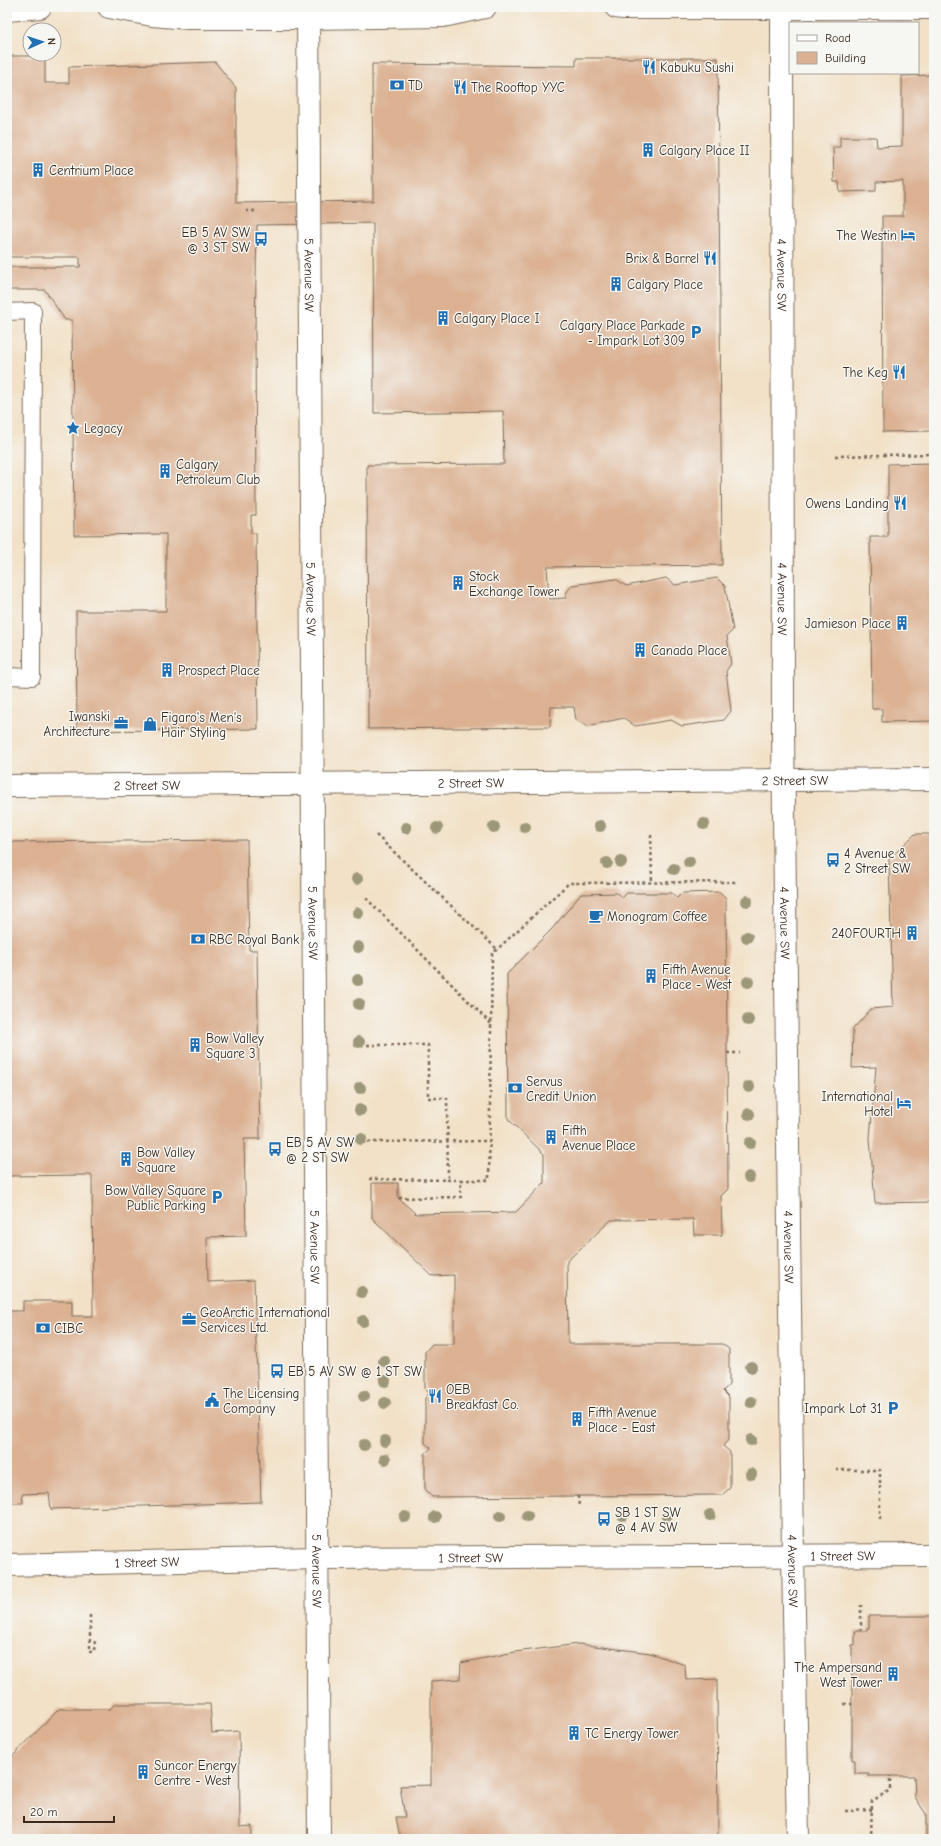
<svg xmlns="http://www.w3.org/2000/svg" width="941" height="1846" font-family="'Comic Neue',sans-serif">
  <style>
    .building { fill: #dbb192 }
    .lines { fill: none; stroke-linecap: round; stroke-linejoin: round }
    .service-casing { stroke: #7b6a59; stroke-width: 18 }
    .minor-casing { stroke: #7b6a59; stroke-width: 24 }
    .tertiary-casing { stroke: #7b6a59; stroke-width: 24 }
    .secondary-casing { stroke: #7b6a59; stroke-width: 24 }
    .path { stroke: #7b6a59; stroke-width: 2.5; stroke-dasharray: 3 3; stroke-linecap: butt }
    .service { stroke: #fff; stroke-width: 16 }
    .minor { stroke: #fff; stroke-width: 22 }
    .tertiary { stroke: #fff; stroke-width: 22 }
    .secondary { stroke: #fff; stroke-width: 22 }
    .tree { fill: #9d977a }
    .labels { text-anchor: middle; stroke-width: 3; stroke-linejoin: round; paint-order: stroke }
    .poi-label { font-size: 13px; fill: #3b2a1e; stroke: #f6f6f2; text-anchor: start }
    .street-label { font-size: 13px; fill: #3b2a1e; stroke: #f6f6f2 }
  </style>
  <rect width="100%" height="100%" fill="#f6f6f2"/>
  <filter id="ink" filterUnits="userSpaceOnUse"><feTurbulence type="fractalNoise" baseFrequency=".025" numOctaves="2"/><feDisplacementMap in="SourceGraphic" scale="8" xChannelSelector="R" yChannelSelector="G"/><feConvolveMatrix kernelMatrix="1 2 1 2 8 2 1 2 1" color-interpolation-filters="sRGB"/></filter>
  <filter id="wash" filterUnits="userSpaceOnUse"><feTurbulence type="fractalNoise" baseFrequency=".012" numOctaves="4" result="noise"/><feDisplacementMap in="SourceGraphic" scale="16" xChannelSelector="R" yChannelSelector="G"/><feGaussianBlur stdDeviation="0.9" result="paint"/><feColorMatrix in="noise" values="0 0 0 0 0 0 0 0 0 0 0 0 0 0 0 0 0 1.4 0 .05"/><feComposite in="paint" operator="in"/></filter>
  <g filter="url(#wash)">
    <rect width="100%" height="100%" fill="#f2e1c7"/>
    <g id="blocks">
      <path class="building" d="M 7,56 L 45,56 L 45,83 L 69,83 L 69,67 L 215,62 L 236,88 L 236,203 L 373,201 L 372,64 L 576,66 L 576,58 L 718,58 L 722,565 L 547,567 L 549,599 L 566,598 L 566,593 L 572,585 L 616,579 L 626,586 L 666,578 L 675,585 L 717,578 L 725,586 L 733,630 L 727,636 L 731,664 L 726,671 L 731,711 L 724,720 L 682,726 L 671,720 L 635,726 L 624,718 L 587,726 L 576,720 L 574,707 L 551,707 L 550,727 L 368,729 L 367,465 L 504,464 L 503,411 L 374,413 L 373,223 L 257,225 L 255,328 L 256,515 L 251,515 L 251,533 L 256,533 L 258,729 L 77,731 L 76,611 L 166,611 L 166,534 L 74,535 L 72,320 L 65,320 L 45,290 L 7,290 L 7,267 L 80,267 L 80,257 L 7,257 Z
        M 934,75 L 934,431 L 883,432 L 882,216 L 903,216 L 903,181 L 876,182 L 876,191 L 840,192 L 839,182 L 834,182 L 833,147 L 840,147 L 840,137 L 876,137 L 877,147 L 902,146 L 902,76 Z
        M 934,463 L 934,721 L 882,722 L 882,709 L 872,709 L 870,537 L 888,537 L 888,464 Z
        M 915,834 L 934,834 L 934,1202 L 875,1203 L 870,1138 L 876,1067 L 852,1068 L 853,1029 L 871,1009 L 893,1007 L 889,859 Z
        M 247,840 L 249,950 L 257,950 L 260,1139 L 244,1139 L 246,1236 L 207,1237 L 208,1282 L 254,1280 L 261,1502 L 51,1509 L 49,1493 L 22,1494 L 23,1503 L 7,1503 L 7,1311 L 23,1311 L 23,1301 L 72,1301 L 72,1316 L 93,1316 L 92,1175 L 7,1176 L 7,842 Z
        M 720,892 L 726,898 L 728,1189 L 721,1196 L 722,1235 L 694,1235 L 693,1219 L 611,1220 L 567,1261 L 568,1344 L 722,1344 L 729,1349 L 729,1385 L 723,1391 L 729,1397 L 729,1439 L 723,1446 L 730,1452 L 730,1488 L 722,1495 L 432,1497 L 425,1490 L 425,1454 L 431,1448 L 425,1443 L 425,1398 L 429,1393 L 425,1389 L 425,1352 L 432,1344 L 454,1344 L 454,1275 L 432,1276 L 372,1218 L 372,1183 L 398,1183 L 398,1198 L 416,1214 L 516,1212 L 544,1183 L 544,1154 L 508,1119 L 507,974 L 551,930 L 581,894 L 617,893 L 622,898 L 627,893 L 672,893 L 677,898 L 682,893 Z
        M 869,1616 L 934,1616 L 934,1839 L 926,1839 L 926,1814 L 915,1797 L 914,1776 L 868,1776 L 869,1774 L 855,1774 L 855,1760 L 852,1760 L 852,1645 L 855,1645 L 855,1631 L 867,1631 L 867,1628 L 869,1628 Z
        M 579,1644 L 650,1653 L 685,1665 L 686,1680 L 717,1679 L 718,1839 L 400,1839 L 396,1817 L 405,1817 L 400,1786 L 431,1785 L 431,1681 L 460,1679 L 461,1663 L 515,1652 Z
        M 115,1704 L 210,1704 L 212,1733 L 239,1731 L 240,1827 L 252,1826 L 252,1839 L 7,1839 L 7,1762 L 59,1709 L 110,1709 Z"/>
    </g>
  </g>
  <g filter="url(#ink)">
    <use href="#blocks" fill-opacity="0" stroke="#7b6a59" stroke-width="1"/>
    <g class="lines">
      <defs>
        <path id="service" d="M 7,312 L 33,311 L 32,677 L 7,676"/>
        <g id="minor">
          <path d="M 109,7 L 152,15 L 188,18 L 308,18 L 443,16 L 485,7"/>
          <path d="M 616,7 L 623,8 L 934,8"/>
          <path d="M 7,10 L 40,7"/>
          <path id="s1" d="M 7,786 L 934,779"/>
        </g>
        <g id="tertiary">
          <path id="s2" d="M 7,1565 L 317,1558 L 934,1555"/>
        </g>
        <g id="secondary">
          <path id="s3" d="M 308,7 L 319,1839"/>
          <path id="s4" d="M 782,7 L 783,731 L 793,1555 L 798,1839"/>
        </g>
      </defs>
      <use href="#service" class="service-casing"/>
      <use href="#minor" class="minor-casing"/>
      <use href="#tertiary" class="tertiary-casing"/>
      <use href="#secondary" class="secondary-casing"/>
      <path class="path" d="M 246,211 L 257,211
        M 835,456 L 934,454
        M 376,835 L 497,949
        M 651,835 L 652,883
        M 366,898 L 491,1024
        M 367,1045 L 428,1045 L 428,1098 L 447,1098 L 448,1180
        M 727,1053 L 740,1053
        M 368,1142 L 490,1141
        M 369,1179 L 461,1180 L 461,1197 L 398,1198
        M 461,1180 L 489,1180 L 492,954 L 569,883 L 738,882
        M 836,1470 L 880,1470 L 880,1521
        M 578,1496 L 579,1507
        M 90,1615 L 90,1652 L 94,1651 L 95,1639
        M 861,1631 L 861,1605
        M 844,1704 L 852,1704
        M 845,1811 L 872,1810
        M 871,1839 L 872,1801 L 890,1790 L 890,1776"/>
      <use href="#service" class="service"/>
      <use href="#minor" class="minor"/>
      <use href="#tertiary" class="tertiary"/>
      <use href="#secondary" class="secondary"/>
    </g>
    <g class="tree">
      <circle cx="704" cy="824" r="6"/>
      <circle cx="600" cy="826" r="6"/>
      <circle cx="494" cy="827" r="6"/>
      <circle cx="525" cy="827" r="6"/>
      <circle cx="406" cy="828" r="6"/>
      <circle cx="437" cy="828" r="6"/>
      <circle cx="621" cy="862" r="6"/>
      <circle cx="689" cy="862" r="6"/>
      <circle cx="607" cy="863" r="6"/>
      <circle cx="674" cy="869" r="6"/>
      <circle cx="357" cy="879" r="6"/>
      <circle cx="747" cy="901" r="6"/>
      <circle cx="358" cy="913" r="6"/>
      <circle cx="747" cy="937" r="6"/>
      <circle cx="358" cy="947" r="6"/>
      <circle cx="358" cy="980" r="6"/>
      <circle cx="748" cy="982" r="6"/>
      <circle cx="359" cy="1004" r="6"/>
      <circle cx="748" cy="1020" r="6"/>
      <circle cx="359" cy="1042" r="6"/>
      <circle cx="749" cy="1087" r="6"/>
      <circle cx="360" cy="1088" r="6"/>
      <circle cx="360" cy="1110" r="6"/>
      <circle cx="749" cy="1114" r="6"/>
      <circle cx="361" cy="1139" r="6"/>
      <circle cx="750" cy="1143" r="6"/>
      <circle cx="749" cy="1177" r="6"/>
      <circle cx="362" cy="1292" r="6"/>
      <circle cx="363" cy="1321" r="6"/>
      <circle cx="384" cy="1361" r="6"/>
      <circle cx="751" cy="1367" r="6"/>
      <circle cx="385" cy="1381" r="6"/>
      <circle cx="364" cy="1396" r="6"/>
      <circle cx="751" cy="1402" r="6"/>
      <circle cx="385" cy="1403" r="6"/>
      <circle cx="751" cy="1440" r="6"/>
      <circle cx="385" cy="1441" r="6"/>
      <circle cx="364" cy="1445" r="6"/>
      <circle cx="385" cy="1459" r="6"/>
      <circle cx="751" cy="1474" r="6"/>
      <circle cx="623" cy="1515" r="6"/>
      <circle cx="667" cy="1515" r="6"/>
      <circle cx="710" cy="1515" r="6"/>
      <circle cx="500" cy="1516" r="6"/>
      <circle cx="527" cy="1516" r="6"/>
      <circle cx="405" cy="1517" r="6"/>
      <circle cx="435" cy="1517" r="6"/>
    </g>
  </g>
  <defs>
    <symbol id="restaurant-bare" viewBox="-9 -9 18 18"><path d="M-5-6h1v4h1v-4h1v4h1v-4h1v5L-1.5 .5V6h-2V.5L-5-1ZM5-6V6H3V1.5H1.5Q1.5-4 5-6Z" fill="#1f6fb2" stroke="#f6f6f2" stroke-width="2.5" paint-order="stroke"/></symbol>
    <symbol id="bank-bare" viewBox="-9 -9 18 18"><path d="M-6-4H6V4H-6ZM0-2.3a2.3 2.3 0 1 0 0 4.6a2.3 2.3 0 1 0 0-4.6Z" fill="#1f6fb2" stroke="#f6f6f2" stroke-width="2.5" paint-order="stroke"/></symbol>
    <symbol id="building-bare" viewBox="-9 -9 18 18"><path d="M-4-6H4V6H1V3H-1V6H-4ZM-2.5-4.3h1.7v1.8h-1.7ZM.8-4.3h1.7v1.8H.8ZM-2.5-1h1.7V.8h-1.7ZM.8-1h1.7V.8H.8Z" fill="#1f6fb2" stroke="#f6f6f2" stroke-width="2.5" paint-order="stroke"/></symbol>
    <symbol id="hotel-bare" viewBox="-9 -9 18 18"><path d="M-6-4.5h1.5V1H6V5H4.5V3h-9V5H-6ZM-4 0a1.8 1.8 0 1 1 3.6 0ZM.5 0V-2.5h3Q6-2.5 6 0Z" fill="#1f6fb2" stroke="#f6f6f2" stroke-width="2.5" paint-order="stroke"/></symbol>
    <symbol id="bus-bare" viewBox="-9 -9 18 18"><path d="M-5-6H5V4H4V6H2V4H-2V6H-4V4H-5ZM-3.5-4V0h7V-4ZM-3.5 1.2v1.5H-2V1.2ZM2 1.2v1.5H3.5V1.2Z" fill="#1f6fb2" stroke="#f6f6f2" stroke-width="2.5" paint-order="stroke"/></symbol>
    <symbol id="parking-bare" viewBox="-9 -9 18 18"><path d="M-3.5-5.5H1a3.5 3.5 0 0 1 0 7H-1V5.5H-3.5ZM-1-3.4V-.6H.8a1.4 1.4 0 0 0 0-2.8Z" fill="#1f6fb2" stroke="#f6f6f2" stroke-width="2.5" paint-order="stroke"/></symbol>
    <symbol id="sight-bare" viewBox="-9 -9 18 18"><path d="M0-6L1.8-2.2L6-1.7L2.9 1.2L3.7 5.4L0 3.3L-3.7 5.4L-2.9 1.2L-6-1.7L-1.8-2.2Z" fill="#1f6fb2" stroke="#f6f6f2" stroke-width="2.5" paint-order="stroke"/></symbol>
    <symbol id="office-bare" viewBox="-9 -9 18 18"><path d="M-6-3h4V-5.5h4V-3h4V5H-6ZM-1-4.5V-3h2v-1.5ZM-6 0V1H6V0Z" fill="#1f6fb2" stroke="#f6f6f2" stroke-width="2.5" paint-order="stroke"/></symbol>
    <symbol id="shop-bare" viewBox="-9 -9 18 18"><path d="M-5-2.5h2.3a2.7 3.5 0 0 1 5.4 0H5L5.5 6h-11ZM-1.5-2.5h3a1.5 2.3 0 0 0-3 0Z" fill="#1f6fb2" stroke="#f6f6f2" stroke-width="2.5" paint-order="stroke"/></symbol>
    <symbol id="cafe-bare" viewBox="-9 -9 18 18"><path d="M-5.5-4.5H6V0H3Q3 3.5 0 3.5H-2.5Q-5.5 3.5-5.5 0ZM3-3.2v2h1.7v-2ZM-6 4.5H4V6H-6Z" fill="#1f6fb2" stroke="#f6f6f2" stroke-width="2.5" paint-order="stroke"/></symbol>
    <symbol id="civic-bare" viewBox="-9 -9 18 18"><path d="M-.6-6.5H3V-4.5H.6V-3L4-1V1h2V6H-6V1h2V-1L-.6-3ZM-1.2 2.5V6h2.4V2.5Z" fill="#1f6fb2" stroke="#f6f6f2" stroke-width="2.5" paint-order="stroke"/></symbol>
  </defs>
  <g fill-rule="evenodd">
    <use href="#restaurant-bare" x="639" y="57" width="20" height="20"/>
    <use href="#bank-bare" x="387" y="75" width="20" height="20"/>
    <use href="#restaurant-bare" x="450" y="77" width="20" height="20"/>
    <use href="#building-bare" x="638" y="140" width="20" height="20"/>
    <use href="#building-bare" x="28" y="160" width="20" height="20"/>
    <use href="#hotel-bare" x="898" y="225" width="20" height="20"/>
    <use href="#bus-bare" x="251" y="229" width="20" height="20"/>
    <use href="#restaurant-bare" x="700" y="248" width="20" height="20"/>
    <use href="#building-bare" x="606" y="274" width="20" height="20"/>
    <use href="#building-bare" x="433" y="308" width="20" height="20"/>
    <use href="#parking-bare" x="686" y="322" width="20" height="20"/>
    <use href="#restaurant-bare" x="889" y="362" width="20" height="20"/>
    <use href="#sight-bare" x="63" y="418" width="20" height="20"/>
    <use href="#building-bare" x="155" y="461" width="20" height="20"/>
    <use href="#restaurant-bare" x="890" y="493" width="20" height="20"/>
    <use href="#building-bare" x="448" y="573" width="20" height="20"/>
    <use href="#building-bare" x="892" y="613" width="20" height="20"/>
    <use href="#building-bare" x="630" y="640" width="20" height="20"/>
    <use href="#building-bare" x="157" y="660" width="20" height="20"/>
    <use href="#office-bare" x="111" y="713" width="20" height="20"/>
    <use href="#shop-bare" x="140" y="714" width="20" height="20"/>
    <use href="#bus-bare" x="823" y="850" width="20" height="20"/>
    <use href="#cafe-bare" x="586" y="906" width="20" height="20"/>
    <use href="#building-bare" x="902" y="923" width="20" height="20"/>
    <use href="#bank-bare" x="188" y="929" width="20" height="20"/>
    <use href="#building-bare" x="641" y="966" width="20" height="20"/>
    <use href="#building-bare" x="185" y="1035" width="20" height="20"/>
    <use href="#bank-bare" x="505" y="1078" width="20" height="20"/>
    <use href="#hotel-bare" x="894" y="1093" width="20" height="20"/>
    <use href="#building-bare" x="541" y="1127" width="20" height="20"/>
    <use href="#bus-bare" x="265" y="1139" width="20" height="20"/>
    <use href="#building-bare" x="116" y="1149" width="20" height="20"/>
    <use href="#parking-bare" x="207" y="1187" width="20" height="20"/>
    <use href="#office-bare" x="179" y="1309" width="20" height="20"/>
    <use href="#bank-bare" x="33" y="1318" width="20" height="20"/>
    <use href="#bus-bare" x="267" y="1361" width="20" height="20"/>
    <use href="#restaurant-bare" x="425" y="1386" width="20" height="20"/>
    <use href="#civic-bare" x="202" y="1390" width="20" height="20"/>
    <use href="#parking-bare" x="883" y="1398" width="20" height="20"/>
    <use href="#building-bare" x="567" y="1409" width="20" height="20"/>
    <use href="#bus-bare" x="594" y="1509" width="20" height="20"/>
    <use href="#building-bare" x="883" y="1664" width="20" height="20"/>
    <use href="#building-bare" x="564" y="1723" width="20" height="20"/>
    <use href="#building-bare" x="133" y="1762" width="20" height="20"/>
  </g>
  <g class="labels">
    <g class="poi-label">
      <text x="660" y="72">Kabuku Sushi</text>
      <text x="408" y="90">TD</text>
      <text x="471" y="92">The Rooftop YYC</text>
      <text x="659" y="155">Calgary Place II</text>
      <text x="49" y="175">Centrium Place</text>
      <text x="250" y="237" text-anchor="end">EB 5 AV SW<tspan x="250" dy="15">@ 3 ST SW</tspan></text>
      <text x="897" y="240" text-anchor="end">The Westin</text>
      <text x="699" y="263" text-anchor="end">Brix &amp; Barrel</text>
      <text x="627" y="289">Calgary Place</text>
      <text x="454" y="323">Calgary Place I</text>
      <text x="685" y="330" text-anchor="end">Calgary Place Parkade<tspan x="685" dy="15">- Impark Lot 309</tspan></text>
      <text x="888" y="377" text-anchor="end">The Keg</text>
      <text x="84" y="433">Legacy</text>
      <text x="176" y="469">Calgary<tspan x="176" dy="15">Petroleum Club</tspan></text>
      <text x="889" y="508" text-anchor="end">Owens Landing</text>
      <text x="469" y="581">Stock<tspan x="469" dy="15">Exchange Tower</tspan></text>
      <text x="891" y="628" text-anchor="end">Jamieson Place</text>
      <text x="651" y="655">Canada Place</text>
      <text x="178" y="675">Prospect Place</text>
      <text x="110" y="721" text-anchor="end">Iwanski<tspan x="110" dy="15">Architecture</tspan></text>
      <text x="161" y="722">Figaro's Men's<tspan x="161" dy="15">Hair Styling</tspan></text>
      <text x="844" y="858">4 Avenue &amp;<tspan x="844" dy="15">2 Street SW</tspan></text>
      <text x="607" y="921">Monogram Coffee</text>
      <text x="901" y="938" text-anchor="end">240FOURTH</text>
      <text x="209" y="944">RBC Royal Bank</text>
      <text x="662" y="974">Fifth Avenue<tspan x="662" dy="15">Place - West</tspan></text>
      <text x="206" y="1043">Bow Valley<tspan x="206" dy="15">Square 3</tspan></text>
      <text x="526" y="1086">Servus<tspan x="526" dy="15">Credit Union</tspan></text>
      <text x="893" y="1101" text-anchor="end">International<tspan x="893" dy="15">Hotel</tspan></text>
      <text x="562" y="1135">Fifth<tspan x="562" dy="15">Avenue Place</tspan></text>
      <text x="286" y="1147">EB 5 AV SW<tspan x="286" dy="15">@ 2 ST SW</tspan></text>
      <text x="137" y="1157">Bow Valley<tspan x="137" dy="15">Square</tspan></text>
      <text x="206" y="1195" text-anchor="end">Bow Valley Square<tspan x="206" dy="15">Public Parking</tspan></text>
      <text x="200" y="1317">GeoArctic International<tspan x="200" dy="15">Services Ltd.</tspan></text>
      <text x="54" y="1333">CIBC</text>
      <text x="288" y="1376">EB 5 AV SW @ 1 ST SW</text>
      <text x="446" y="1394">OEB<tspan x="446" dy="15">Breakfast Co.</tspan></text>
      <text x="223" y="1398">The Licensing<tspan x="223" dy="15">Company</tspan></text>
      <text x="882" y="1413" text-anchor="end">Impark Lot 31</text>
      <text x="588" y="1417">Fifth Avenue<tspan x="588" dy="15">Place - East</tspan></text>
      <text x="615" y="1517">SB 1 ST SW<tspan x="615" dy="15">@ 4 AV SW</tspan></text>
      <text x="882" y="1672" text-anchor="end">The Ampersand<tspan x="882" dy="15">West Tower</tspan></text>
      <text x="585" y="1738">TC Energy Tower</text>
      <text x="154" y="1770">Suncor Energy<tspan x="154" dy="15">Centre - West</tspan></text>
    </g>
    <g class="street-label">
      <text dy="5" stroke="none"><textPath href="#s3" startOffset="268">5 Avenue SW</textPath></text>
      <text dy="5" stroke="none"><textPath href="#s4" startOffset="268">4 Avenue SW</textPath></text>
      <text dy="5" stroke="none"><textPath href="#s3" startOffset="592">5 Avenue SW</textPath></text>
      <text dy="5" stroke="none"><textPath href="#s4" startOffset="592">4 Avenue SW</textPath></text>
      <text dy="5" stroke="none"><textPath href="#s1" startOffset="788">2 Street SW</textPath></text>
      <text dy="5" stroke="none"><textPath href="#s1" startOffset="464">2 Street SW</textPath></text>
      <text dy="5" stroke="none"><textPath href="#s1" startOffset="140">2 Street SW</textPath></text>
      <text dy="5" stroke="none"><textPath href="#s3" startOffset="916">5 Avenue SW</textPath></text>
      <text dy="5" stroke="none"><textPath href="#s4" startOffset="916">4 Avenue SW</textPath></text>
      <text dy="5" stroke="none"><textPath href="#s3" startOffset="1240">5 Avenue SW</textPath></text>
      <text dy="5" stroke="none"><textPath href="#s4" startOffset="1240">4 Avenue SW</textPath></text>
      <text dy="5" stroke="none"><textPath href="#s2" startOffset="836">1 Street SW</textPath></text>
      <text dy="5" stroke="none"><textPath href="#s2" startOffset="464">1 Street SW</textPath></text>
      <text dy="5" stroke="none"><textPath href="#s2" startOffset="140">1 Street SW</textPath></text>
      <text dy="5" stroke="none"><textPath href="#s3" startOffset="1564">5 Avenue SW</textPath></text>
      <text dy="5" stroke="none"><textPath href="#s4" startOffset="1564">4 Avenue SW</textPath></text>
    </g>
  </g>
  <rect width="941" height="1846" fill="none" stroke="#f6f6f2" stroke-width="24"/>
  <rect x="789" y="22" width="130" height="52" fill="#f6f6f2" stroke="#aba49d"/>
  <rect x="797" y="35" width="20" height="6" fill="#ffffff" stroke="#aba49d"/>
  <text x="825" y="42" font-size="12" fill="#3b2a1e">Road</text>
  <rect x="797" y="52" width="20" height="12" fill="#dbb192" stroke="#aba49d"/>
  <text x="825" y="62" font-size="12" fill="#3b2a1e">Building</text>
  <g transform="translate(42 42) rotate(87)"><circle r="19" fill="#f6f6f2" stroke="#aba49d"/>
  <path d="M0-3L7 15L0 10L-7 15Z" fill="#1f6fb2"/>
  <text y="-6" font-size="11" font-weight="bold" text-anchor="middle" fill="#3b2a1e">N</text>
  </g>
  <path d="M24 1816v6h90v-6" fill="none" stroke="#3b2a1e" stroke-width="2"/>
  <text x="30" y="1816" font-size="12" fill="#3b2a1e" stroke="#f6f6f2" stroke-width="3" paint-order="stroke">20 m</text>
</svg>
